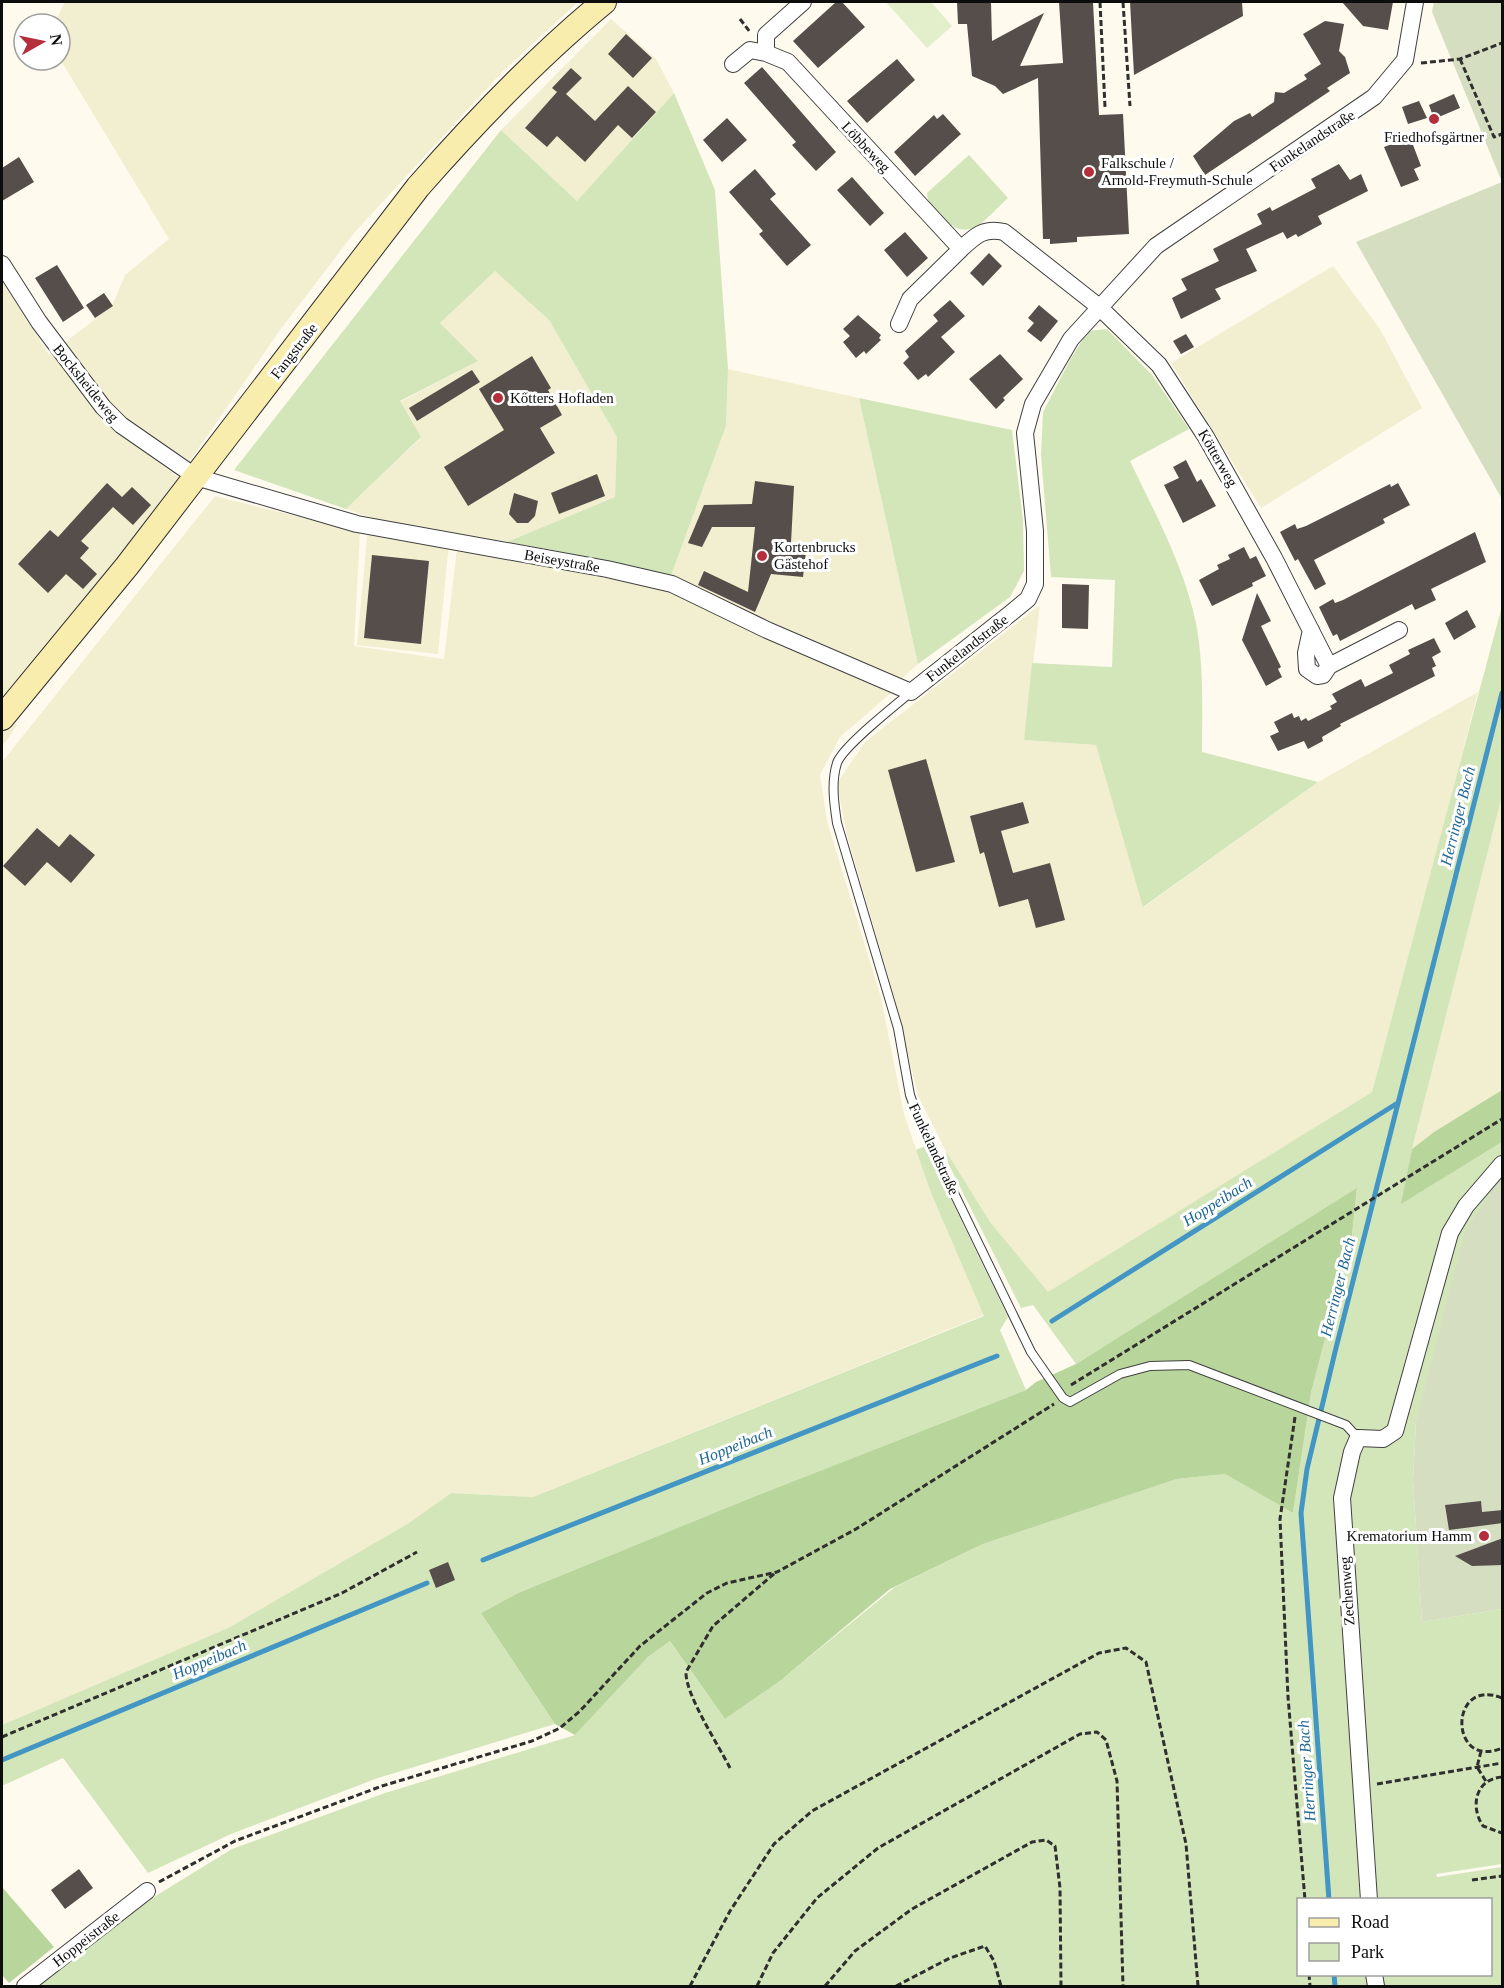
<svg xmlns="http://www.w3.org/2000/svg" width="1504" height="1988" font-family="'Times New Roman',serif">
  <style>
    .farmland { fill: #f2eed0 }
    .green { fill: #d3e6ba; fill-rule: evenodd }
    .forest { fill: #b8d59b }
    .cemetery { fill: #d6dec1 }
    .pitch { fill: #e3eecb }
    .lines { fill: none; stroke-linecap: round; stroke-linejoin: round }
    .stream { stroke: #4395c3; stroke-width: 5 }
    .building { fill: #554e4a }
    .service-casing { stroke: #404040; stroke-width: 10 }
    .minor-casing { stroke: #404040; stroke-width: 18 }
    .secondary-casing { stroke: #2f2f2f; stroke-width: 26 }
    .path { stroke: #2f2f2f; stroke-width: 3; stroke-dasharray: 6 3; stroke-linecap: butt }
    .service { stroke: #fff; stroke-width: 8 }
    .minor { stroke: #fff; stroke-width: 16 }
    .secondary { stroke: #f9edae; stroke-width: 24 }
    .poi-dot { fill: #b32f3b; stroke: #fff; stroke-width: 2 }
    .labels { text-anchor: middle; stroke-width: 6; stroke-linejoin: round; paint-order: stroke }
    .poi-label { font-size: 15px; fill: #0d0d0d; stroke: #fff; text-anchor: start }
    .street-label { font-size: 15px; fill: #0d0d0d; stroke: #fff }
    .water-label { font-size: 16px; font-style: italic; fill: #206795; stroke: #fff }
  </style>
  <rect width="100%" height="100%" fill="#fefaee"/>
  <path class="farmland" d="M 65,2 L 578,2 L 503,71 L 354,233 L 280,330 L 190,461 L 110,409 L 100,419 L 182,480 L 2,702 L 2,279 L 49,355 L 112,306 L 125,275 L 169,239 L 60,59 L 60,24 L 54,24 Z
    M 611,19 L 656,59 L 674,93 L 577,201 L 501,130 Z
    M 1333,266 L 1380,329 L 1422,408 L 1261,508 L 1171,363 Z
    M 495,270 L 549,320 L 617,437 L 615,497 L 507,542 L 450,533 L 438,654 L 357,645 L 369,517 L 346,509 L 421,438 L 400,402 L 478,361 L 440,323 Z
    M 728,369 L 859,398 L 918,664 L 900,680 L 669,581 L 726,426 Z
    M 215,496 L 360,532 L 354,646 L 444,659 L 457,548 L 671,591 L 891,693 L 840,737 L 820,775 L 827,821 L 881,998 L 904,1114 L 931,1193 L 984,1315 L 533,1497 L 451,1493 L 409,1523 L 228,1628 L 2,1725 L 2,762 Z
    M 1040,605 L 1024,740 L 1096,745 L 1144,907 L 1318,782 L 1478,692 L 1430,880 L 1372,1092 L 1048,1293 L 990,1222 L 946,1151 L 918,1096 L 894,996 L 847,835 L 837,783 L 865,742 Z
    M 2,713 L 17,725 L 2,747 Z
    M 1502,796 L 1502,1090 L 1434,1132 L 1412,1149 Z"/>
  <path class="green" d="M 674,93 L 715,190 L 728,369 L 726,426 L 669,581 L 573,554 L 507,542 L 615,497 L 617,437 L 549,320 L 495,271 L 440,323 L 478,361 L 400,401 L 421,437 L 346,509 L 234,470 L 501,130 L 577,201 Z
    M 969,155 L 1008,198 C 984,219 970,247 941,216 C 934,208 927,203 927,193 Z
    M 1107,329 L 1153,376 L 1189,429 L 1130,461 C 1155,513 1184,566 1196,623 C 1204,665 1202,710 1202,752 L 1318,782 L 1143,907 L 1096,745 L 1024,740 L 1032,663 L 1112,667 L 1115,580 L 1051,577 L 1041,455 L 1043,412 L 1070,360 L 1088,331 Z
    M 859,398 L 1012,430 L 1023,520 L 1024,571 L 1010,597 L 918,664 Z
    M 1502,606 L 1502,796 L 1412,1149 L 1402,1203 L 1502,1142 L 1502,1175 L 1416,1421 L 1413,1480 L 1422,1622 L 1502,1609 L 1502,1864 L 1436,1874 L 1437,1877 L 1502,1867 L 1502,1986 L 37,1986 L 136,1908 L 232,1849 L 385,1793 L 575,1735 L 648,1657 L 670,1641 L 725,1719 L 780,1681 L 895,1587 L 983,1544 L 1177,1479 L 1225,1474 L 1293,1513 L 1311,1393 L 1352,1235 L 1357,1189 L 1076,1364 L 1033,1305 L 1021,1308 L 948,1163 L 946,1151 L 990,1222 L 1048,1292 L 1372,1092 ZM 1298,1900 L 1490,1900 L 1490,1974 L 1298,1974 Z
    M 925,1146 L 1008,1317 L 1000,1330 L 1026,1390 L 758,1495 L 518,1593 L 481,1613 L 555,1724 L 378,1778 L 231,1834 L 148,1873 L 63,1758 L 2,1786 L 2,1725 L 228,1628 L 409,1523 L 451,1493 L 533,1497 L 984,1316 L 931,1193 L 916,1150 Z"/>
  <path class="forest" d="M 1502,1090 L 1502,1142 L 1401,1204 L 1412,1149 L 1434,1132 Z
    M 1357,1188 L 1352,1235 L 1311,1393 L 1293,1513 L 1225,1474 L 1177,1479 L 983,1544 L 890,1589 L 780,1681 L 725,1719 L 670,1641 L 648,1657 L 575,1735 L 555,1724 L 481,1613 L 518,1593 L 758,1495 L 1026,1390 L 1036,1382 L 1076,1364 Z
    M 2,1887 L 54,1947 L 9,1983 L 2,1975 Z"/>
  <path class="cemetery" d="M 1434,2 L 1502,2 L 1502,499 L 1356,242 L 1502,182 L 1432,12 Z
    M 1502,1175 L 1502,1609 L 1422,1622 L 1413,1480 L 1416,1421 L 1465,1231 Z"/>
  <path class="pitch" d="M 886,2 L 931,2 L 952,26 L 927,48 Z"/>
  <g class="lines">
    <path class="stream" d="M 1052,1321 L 1396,1104
      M 483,1560 L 997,1356
      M 2,1760 L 427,1583
      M 1329,1900 L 1301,1513 L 1307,1469 L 1335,1352 L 1502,693
      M 1334,1974 L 1335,1986"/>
  </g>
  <path class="building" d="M 836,2 L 842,2 L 865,27 L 818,68 L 793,41 Z
    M 957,2 L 991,2 L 992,41 L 1044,13 L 1020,66 L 1063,63 L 1059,2 L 1093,2 L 1099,115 L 1123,114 L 1129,234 L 1077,237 L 1077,242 L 1050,244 L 1050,239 L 1043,239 L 1038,78 L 1003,94 L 995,86 L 972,76 L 967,24 L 958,24 Z
    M 1130,2 L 1242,2 L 1243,16 L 1134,75 Z
    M 1342,2 L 1393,2 L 1388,30 L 1363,26 Z
    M 1325,21 L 1344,24 L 1339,51 L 1345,57 L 1350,73 L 1327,88 L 1330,91 L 1205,175 L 1193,156 L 1234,121 L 1250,113 L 1252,117 L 1274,102 L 1275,92 L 1284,93 L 1307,79 L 1304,75 L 1321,64 L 1303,34 Z
    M 626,34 L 652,58 L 633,78 L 608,54 Z
    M 897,59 L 915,80 L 867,123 L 847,101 Z
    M 762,67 L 836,152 L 816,171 L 792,145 L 796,142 L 744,83 Z
    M 571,68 L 582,78 L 566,94 L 595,121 L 628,86 L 656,112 L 632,138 L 618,125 L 585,162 L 557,136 L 547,147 L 525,128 L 557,92 L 552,88 Z
    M 1454,94 L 1460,108 L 1434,119 L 1429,105 Z
    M 1419,101 L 1427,118 L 1408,124 L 1402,107 Z
    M 943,114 L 961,134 L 915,176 L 894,152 L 934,115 L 937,119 Z
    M 727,118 L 747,140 L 722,162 L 703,140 Z
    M 1410,137 L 1421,166 L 1414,169 L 1419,180 L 1401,187 L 1384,147 Z
    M 19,157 L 34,182 L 2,201 L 2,168 Z
    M 1339,164 L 1350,180 L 1361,174 L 1368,191 L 1318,216 L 1322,224 L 1298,237 L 1296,234 L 1287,239 L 1283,232 L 1246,249 L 1257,271 L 1215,289 L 1221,299 L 1181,319 L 1172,298 L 1187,290 L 1181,279 L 1219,261 L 1213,249 L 1262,224 L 1257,214 L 1270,207 L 1272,211 L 1316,188 L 1311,179 Z
    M 755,169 L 776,194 L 770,199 L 811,245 L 787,266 L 759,234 L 763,231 L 729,192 Z
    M 852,177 L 884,213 L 870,226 L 837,190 Z
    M 905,232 L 928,258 L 907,277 L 884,250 Z
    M 989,253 L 1002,266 L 983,286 L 970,273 Z
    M 57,265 L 84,308 L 63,322 L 35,278 Z
    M 104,293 L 113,306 L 95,318 L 86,305 Z
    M 950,300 L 965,316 L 941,337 L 955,352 L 928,377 L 926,374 L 918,380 L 903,363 L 909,357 L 905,351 L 938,321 L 933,315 Z
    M 1039,305 L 1058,321 L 1041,342 L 1027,331 L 1034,323 L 1028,318 Z
    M 858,315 L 881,335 L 879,338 L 881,340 L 866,354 L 864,351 L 856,358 L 843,342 L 850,336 L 843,329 Z
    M 1186,334 L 1194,347 L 1181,354 L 1173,341 Z
    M 1000,354 L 1023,379 L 1003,398 L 1005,400 L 996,409 L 969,379 Z
    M 532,356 L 551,388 L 548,390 L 562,415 L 540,428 L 555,453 L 468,506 L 444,467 L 504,430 L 479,389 Z
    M 472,370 L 480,382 L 417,421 L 409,408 Z
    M 1186,460 L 1197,482 L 1201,479 L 1216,506 L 1183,523 L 1164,485 L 1179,478 L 1173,467 Z
    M 597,474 L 605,496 L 559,514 L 551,493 Z
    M 755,481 L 794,486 L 791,543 L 807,544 L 803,577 L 771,574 L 755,612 L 698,585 L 704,571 L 748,592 L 755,527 L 712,527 L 702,547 L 688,543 L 704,505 L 752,504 Z
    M 107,483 L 122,497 L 132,487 L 151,505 L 133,525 L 113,507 L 81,541 L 89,548 L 80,558 L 97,574 L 83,589 L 66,574 L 48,593 L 18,564 L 50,530 L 58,537 Z
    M 1398,483 L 1410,505 L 1383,519 L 1385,523 L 1314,560 L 1326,584 L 1315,590 L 1298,559 L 1295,561 L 1280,532 L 1295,524 L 1297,529 L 1306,526 L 1390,484 L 1391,487 Z
    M 514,493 L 538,501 L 535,516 L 528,523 L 517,523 L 509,514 Z
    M 1475,532 L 1486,562 L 1431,589 L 1436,600 L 1415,610 L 1412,604 L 1340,641 L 1337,634 L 1333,636 L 1319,607 L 1333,599 L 1335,603 L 1343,600 Z
    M 1244,547 L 1250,559 L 1256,556 L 1266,576 L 1252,583 L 1253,586 L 1212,606 L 1199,580 L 1219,569 L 1217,565 L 1230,559 L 1228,555 Z
    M 372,555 L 429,561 L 421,644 L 364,638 Z
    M 1062,584 L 1089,585 L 1088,629 L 1062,628 Z
    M 1257,593 L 1271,621 L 1261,626 L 1281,667 L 1278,669 L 1282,677 L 1266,686 L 1242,640 Z
    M 1467,610 L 1476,627 L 1454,640 L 1445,623 Z
    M 1434,638 L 1441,652 L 1432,657 L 1436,666 L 1432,668 L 1435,676 L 1340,724 L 1341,726 L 1322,737 L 1323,741 L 1308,749 L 1304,741 L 1278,751 L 1270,736 L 1279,732 L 1274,722 L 1292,713 L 1294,718 L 1299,716 L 1301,721 L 1306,718 L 1308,721 L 1332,709 L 1330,706 L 1337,702 L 1332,694 L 1361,679 L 1365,687 L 1393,673 L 1389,665 L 1410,654 L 1408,650 Z
    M 926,759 L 955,862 L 916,872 L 888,770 Z
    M 1023,802 L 1029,823 L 1001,831 L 1013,873 L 1050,863 L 1065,920 L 1036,928 L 1028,899 L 999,907 L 984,852 L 980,854 L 970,816 Z
    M 37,828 L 59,847 L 70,834 L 95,855 L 71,883 L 47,862 L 25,886 L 3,866 Z
    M 1481,1501 L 1482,1512 L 1503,1510 L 1503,1523 L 1449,1530 L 1445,1505 Z
    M 1503,1538 L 1503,1565 L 1472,1566 L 1455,1556 Z
    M 448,1562 L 455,1580 L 436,1588 L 429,1570 Z
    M 79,1869 L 93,1888 L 65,1909 L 51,1890 Z"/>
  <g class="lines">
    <defs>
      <path id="service" d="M 911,692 C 895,706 843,746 837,763 C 831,782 834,803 837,823 L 898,1028 L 910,1095 L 920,1123 L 1031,1352 L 1063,1398 L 1070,1402 L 1120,1374 L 1150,1366 L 1189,1365 L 1346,1425 L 1358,1438"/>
      <path id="minor" d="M 803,2 L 766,35 L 766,53 L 788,62 L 961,249 C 975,236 984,227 1004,232 L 1098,306 L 1159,365 L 1206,437 L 1274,558 L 1329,666 L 1399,630
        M 733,64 L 750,50 L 766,53
        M 2,264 L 39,322 L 103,407 L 121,425 L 196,477 L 357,524 L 607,569 L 672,584 L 767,630 L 911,692 L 1011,613 L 1028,599 L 1035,584 L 1035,531 L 1025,433 L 1033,404 L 1071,339 L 1156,246 L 1374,97 L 1405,60 L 1415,2
        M 899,324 L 910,299 L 961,249
        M 1311,630 L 1306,653 L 1307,669 L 1317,676 L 1323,675 L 1329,666
        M 1369,1900 L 1342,1498 L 1352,1452 L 1358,1438 L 1383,1439 L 1395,1431 L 1450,1233 L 1466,1206 L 1502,1164
        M 1374,1974 L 1376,1986
        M 25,1986 L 147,1891"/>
      <path id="secondary" d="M 2,718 L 127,566 L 418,187 C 476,121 537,57 604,2"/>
    </defs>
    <use href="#service" class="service-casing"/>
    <use href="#minor" class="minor-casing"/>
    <use href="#secondary" class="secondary-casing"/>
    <path class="path" d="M 1100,2 L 1105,107
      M 1123,2 L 1130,106
      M 740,19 L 750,32
      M 1460,59 L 1494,137 L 1502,134
      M 1421,63 L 1460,59 L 1502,43
      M 1071,1385 L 1502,1119
      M 1295,1417 L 1280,1519 L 1288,1697 L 1305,1900
      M 1502,1698 C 1448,1676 1449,1771 1502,1748
      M 2,1737 L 342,1593 L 417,1552
      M 1481,1751 L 1477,1767 L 1487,1783
      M 730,1768 C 719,1746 685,1694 686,1672 L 713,1626 L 775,1573
      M 1502,1777 C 1475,1779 1470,1807 1483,1826 L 1502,1833
      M 1377,1784 L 1502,1763
      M 1472,1880 L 1502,1876
      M 159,1882 L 235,1841 L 382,1786 L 532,1741 L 560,1728 L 580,1711 L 640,1646 L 707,1593 L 727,1583 L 777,1572 L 856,1529 L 1054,1404
      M 1309,1974 L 1310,1986
      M 690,1986 L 730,1911 L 774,1844 L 812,1811 L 1099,1653 L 1126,1648 L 1146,1662 L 1186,1844 L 1198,1986
      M 757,1986 L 773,1953 L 817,1898 L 878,1848 L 1080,1734 L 1097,1732 L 1106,1740 L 1117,1781 L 1123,1986
      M 825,1986 L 855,1951 L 912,1909 L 1032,1842 L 1046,1840 L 1055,1846 L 1060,1888 L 1061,1986
      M 896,1986 L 950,1958 L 985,1946 L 994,1961 L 1001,1986"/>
    <use href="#service" class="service"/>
    <use href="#minor" class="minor"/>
    <use href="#secondary" class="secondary"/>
  </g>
  <g class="poi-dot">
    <circle cx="1434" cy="119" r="6"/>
    <circle cx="1089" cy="172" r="6"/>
    <circle cx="498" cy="398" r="6"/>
    <circle cx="762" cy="556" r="6"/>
    <circle cx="1484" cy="1536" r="6"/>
  </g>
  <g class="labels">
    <g class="poi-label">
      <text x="1434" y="142" text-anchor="middle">Friedhofsgärtner</text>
      <text x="1101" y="168">Falkschule /<tspan x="1101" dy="17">Arnold-Freymuth-Schule</tspan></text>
      <text x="510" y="403">Kötters Hofladen</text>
      <text x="774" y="552">Kortenbrucks<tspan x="774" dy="17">Gästehof</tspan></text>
      <text x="1472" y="1541" text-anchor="end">Krematorium Hamm</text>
    </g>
    <g class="street-label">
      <text transform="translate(1312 141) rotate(-34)" y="5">Funkelandstraße</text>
      <text transform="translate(866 147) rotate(47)" y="5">Löbbeweg</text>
      <text transform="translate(294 351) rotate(-52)" y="5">Fangstraße</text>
      <text transform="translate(86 383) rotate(51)" y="5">Bocksheideweg</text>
      <text transform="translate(1218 458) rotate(60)" y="5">Kötterweg</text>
      <text transform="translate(562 561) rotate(10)" y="5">Beiseystraße</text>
      <text transform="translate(967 648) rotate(-38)" y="5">Funkelandstraße</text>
      <text transform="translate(934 1149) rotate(65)" y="5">Funkelandstraße</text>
      <text transform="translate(1347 1591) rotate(-94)" y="5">Zechenweg</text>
      <text transform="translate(86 1939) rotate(-38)" y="5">Hoppeistraße</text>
    </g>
    <g class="water-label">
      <text transform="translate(1457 816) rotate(-76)" y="6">Herringer Bach</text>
      <text transform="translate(1217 1201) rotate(-32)" y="6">Hoppeibach</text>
      <text transform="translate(1337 1287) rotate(-76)" y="6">Herringer Bach</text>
      <text transform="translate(735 1445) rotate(-22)" y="6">Hoppeibach</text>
      <text transform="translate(209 1659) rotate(-23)" y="6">Hoppeibach</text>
      <text transform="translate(1306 1771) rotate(-94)" y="6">Herringer Bach</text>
    </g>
  </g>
  <rect width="1504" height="1988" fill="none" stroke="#0d0d0d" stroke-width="6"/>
  <rect x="1297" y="1898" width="195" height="78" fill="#ffffff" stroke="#9e9e9e" stroke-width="1.5"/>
  <rect x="1309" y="1918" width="30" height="9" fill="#f9edae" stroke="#9e9e9e" stroke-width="1.5"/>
  <text x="1351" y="1928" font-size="18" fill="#0d0d0d">Road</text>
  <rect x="1309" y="1943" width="30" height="18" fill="#d3e6ba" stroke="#9e9e9e" stroke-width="1.5"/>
  <text x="1351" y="1958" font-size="18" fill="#0d0d0d">Park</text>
  <g transform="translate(42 42) rotate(81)"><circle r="28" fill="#ffffff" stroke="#9e9e9e" stroke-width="1.5"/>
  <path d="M0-4.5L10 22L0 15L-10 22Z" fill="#b32f3b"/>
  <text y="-9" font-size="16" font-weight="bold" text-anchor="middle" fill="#0d0d0d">N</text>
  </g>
</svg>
